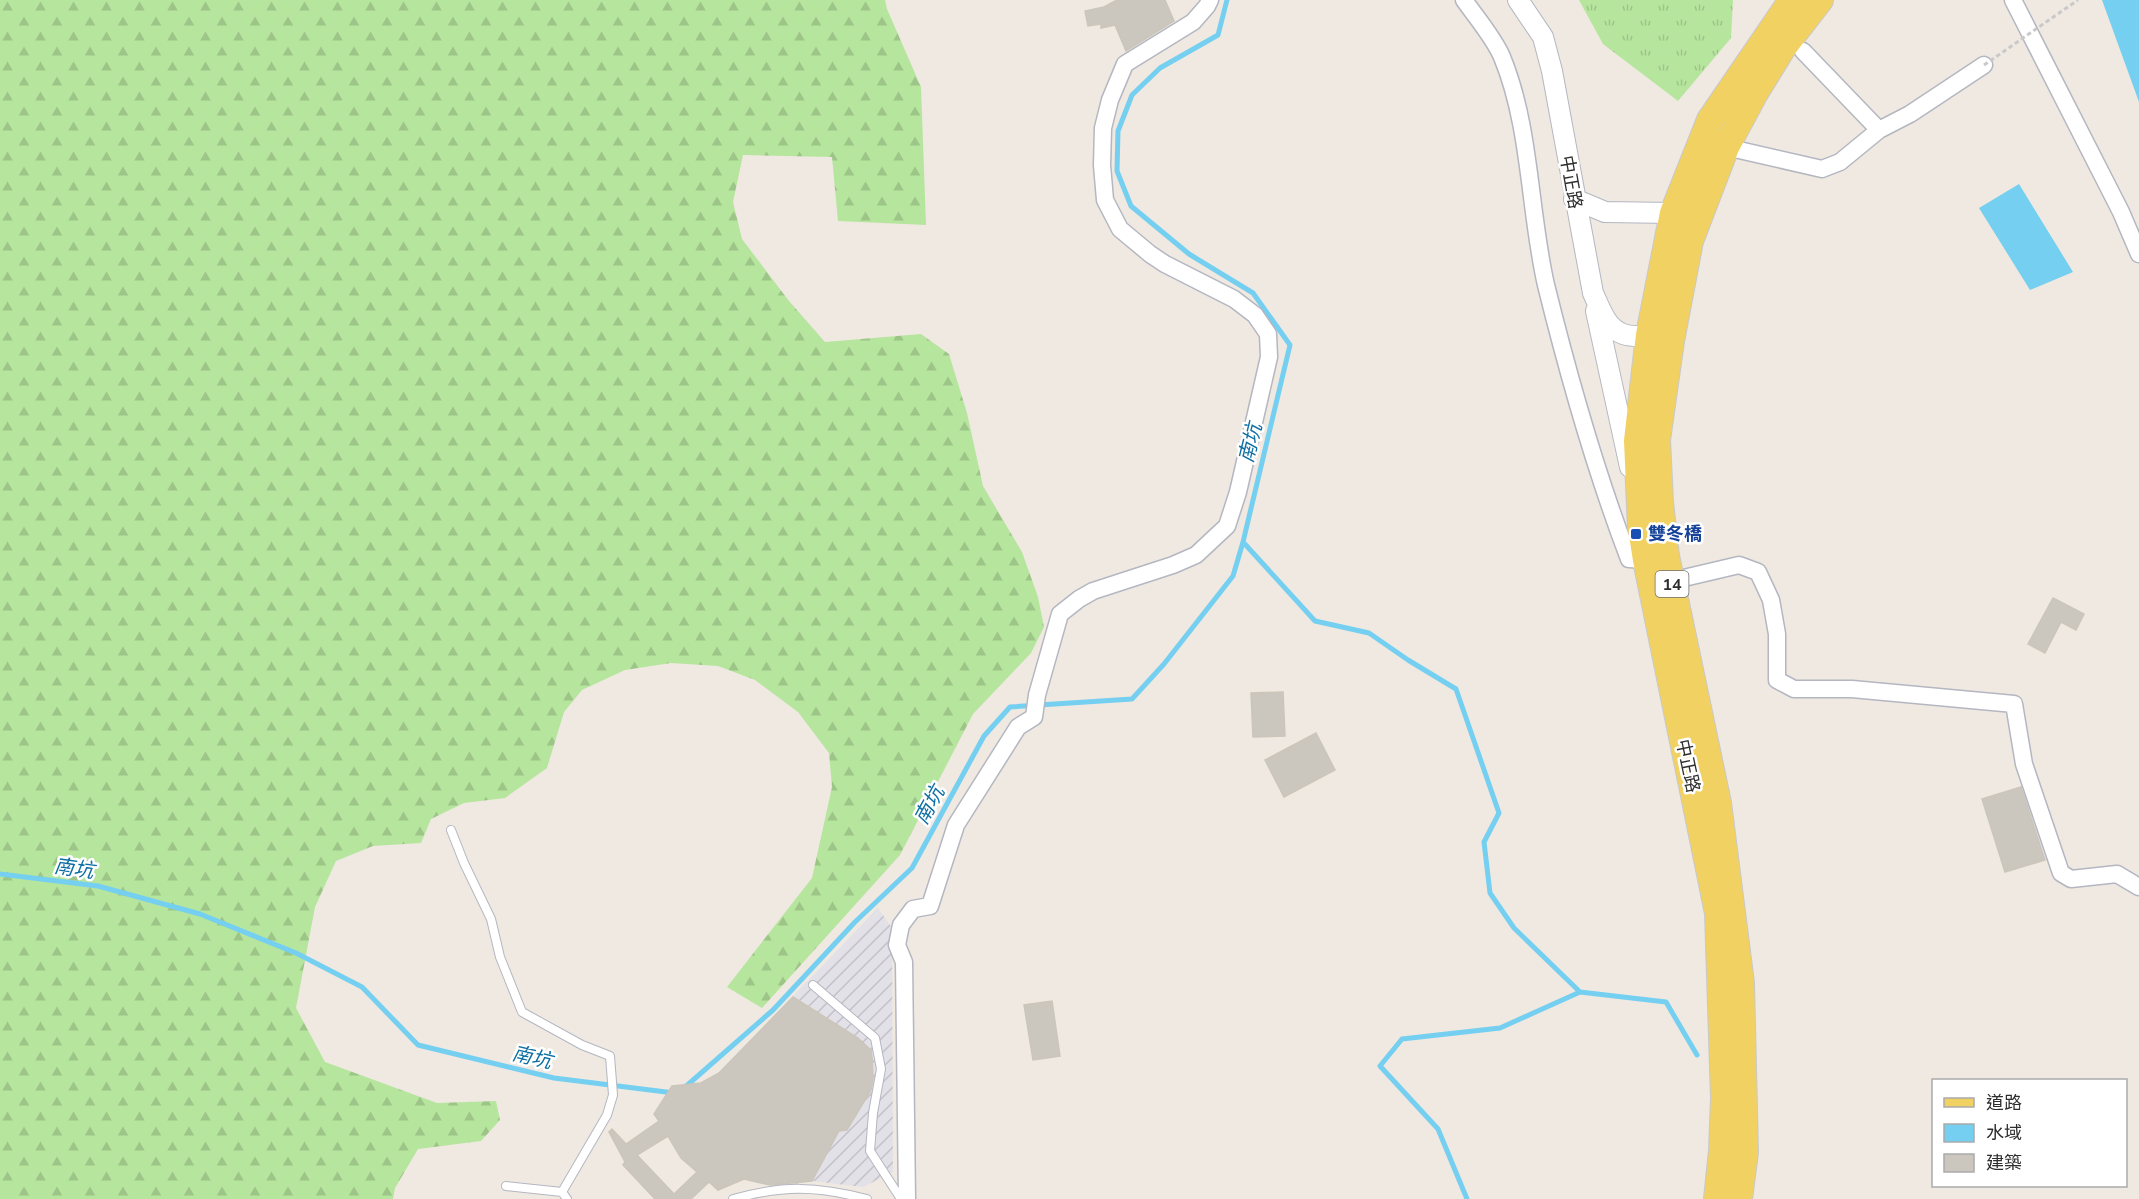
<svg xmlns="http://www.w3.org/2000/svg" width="2139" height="1199" font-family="'Nunito Sans','Noto Sans TC',sans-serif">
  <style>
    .industrial { fill: url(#industrial-furrows) }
    .grass { fill: url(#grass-tufts) }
    .forest { fill: url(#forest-firs) }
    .water { fill: #75cff0 }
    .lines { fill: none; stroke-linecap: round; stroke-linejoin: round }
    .stream { stroke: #75cff0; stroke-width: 5 }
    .building { fill: #cbc7bf; stroke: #cbc5ba; stroke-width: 1.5; fill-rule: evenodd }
    .service-casing { stroke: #b4b7c1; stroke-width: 10 }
    .minor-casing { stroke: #b4b7c1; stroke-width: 19 }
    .tertiary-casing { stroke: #b4b7c1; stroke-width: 22 }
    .primary-casing { stroke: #c9c9c9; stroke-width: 28 }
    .service { stroke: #fff; stroke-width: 8 }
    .minor { stroke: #fff; stroke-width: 16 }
    .tertiary { stroke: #fff; stroke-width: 20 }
    .primary { stroke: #f2d163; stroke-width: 26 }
    .path-bridge { stroke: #c9c9c9; stroke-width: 3; stroke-dasharray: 4.5 3; stroke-linecap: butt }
    .transit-dot { fill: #1a4fb4; stroke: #fff; stroke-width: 2 }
    .labels { text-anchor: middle; stroke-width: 5; stroke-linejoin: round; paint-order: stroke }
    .shield { fill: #fff; stroke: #6d6d6d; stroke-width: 1.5 }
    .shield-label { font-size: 16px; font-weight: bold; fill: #2e2e2e }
    .street-label { font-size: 18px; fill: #2e2e2e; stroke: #fff }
    .transit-label { font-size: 18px; font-weight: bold; fill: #164399; stroke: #fff; text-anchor: start }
    .water-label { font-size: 20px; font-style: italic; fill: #0d6fa3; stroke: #fff }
  </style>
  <defs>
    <pattern id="industrial-furrows" width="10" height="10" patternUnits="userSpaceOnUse" patternTransform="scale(1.5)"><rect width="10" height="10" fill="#e3e1e8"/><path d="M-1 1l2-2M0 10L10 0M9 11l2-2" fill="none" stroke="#c3c1c7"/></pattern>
    <pattern id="grass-tufts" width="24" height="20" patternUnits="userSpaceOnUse" patternTransform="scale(1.5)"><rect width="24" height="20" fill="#b6e59e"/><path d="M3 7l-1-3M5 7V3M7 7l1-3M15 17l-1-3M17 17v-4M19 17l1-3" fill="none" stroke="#9dc588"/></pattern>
    <pattern id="forest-firs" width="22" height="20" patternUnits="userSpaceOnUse" patternTransform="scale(1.5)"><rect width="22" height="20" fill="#b6e59e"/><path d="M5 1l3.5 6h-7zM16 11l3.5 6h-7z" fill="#9dc588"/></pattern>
  </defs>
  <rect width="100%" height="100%" fill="#efe9e1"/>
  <path class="industrial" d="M 878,908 L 892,928 L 893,1172 L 863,1187 L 812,1181 L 779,1187 L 744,1179 L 718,1190 L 681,1158 L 654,1114 L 672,1086 L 701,1083 L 719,1073 Z"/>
  <path class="grass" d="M 1579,0 L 1733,0 L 1731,38 L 1678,101 L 1603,44 Z"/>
  <path class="forest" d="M 0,0 L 885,0 L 887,9 L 921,87 L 926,225 L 838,221 L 832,157 L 743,155 L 733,202 L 742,239 L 789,301 L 825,342 L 921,334 L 949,354 L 967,413 L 983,486 L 1022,552 L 1038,597 L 1044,627 L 1031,653 L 973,714 L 900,855 L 762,1008 L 727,987 L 812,878 L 832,787 L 829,753 L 798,712 L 755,680 L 718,666 L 671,663 L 625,670 L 582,690 L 564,712 L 547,768 L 505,798 L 464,803 L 431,819 L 421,843 L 373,846 L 336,861 L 315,907 L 296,1008 L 325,1062 L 437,1103 L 496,1101 L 500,1120 L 481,1141 L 418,1149 L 395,1188 L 393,1199 L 0,1199 Z"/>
  <path class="water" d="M 2102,0 L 2139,0 L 2139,102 Z
    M 2019,184 L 2073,272 L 2030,290 L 1979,208 Z"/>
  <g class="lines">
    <path class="stream" d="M 1243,542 L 1315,621 L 1369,633 L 1408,660 L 1456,689 L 1499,813 L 1484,842 L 1490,893 L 1514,928 L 1580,992 L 1500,1028 L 1402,1039 L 1380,1066 L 1438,1129 L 1467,1199
      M 0,874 L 98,886 L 200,914 L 296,953 L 362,987 L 418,1045 L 554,1078 L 674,1093
      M 1580,992 L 1666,1002 L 1697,1055
      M 684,1088 L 773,1010 L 855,922 L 912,868 L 984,736 L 1010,707 L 1132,699 L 1164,664 L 1233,576 L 1243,542 L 1290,345 L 1253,293 L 1189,254 L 1131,206 L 1117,171 L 1118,131 L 1132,95 L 1160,68 L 1218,35 L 1227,0"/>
  </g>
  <path class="building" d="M 1117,0 L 1165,0 L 1174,21 L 1126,51 L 1115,25 L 1101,28 L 1101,24 L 1088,26 L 1085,11 L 1104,7 Z
    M 2053,598 L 2084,614 L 2076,630 L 2061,622 L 2045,653 L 2028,644 Z
    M 1283,692 L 1285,736 L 1253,737 L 1251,693 Z
    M 1316,733 L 1335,770 L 1284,797 L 1265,760 Z
    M 2021,787 L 2045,860 L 2005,872 L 1982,799 Z
    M 793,997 L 858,1038 L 871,1050 L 872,1058 L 873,1079 L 871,1090 L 847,1130 L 839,1131 L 812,1181 L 770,1185 L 744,1179 L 718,1190 L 709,1182 L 691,1199 L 655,1199 L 623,1165 L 625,1162 L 609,1132 L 612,1129 L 626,1144 L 659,1121 L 654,1114 L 672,1086 L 701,1083 L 719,1073 ZM 668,1136 L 681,1158 L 697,1172 L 674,1194 L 637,1155 Z
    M 1052,1001 L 1060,1056 L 1033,1060 L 1024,1005 Z"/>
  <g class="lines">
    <defs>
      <path id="service" d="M 451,830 L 464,863 L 491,919 L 500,957 L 522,1012 L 582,1045 L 610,1056 L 613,1095 L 607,1115 L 562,1192 L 567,1199
        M 813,985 L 875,1038 L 881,1069 L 873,1113 L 870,1151 L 901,1199
        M 506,1186 L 562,1192
        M 733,1199 C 783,1185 817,1186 867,1199"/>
      <path id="minor" d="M 1464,0 C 1476,17 1494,38 1502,57 C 1531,127 1529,211 1546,285 C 1569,378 1595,470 1629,559 L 1646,560
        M 2013,0 L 2121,212 L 2139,254
        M 1803,51 L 1879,130
        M 1726,147 L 1822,169 L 1840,162 L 1879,130 L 1910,114 L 1984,65
        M 1671,581 L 1739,565 L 1758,572 L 1771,600 L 1777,634 L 1777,680 L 1794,689 L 1852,689 L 2014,704 L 2024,764 L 2061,873 L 2071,879 L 2117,874 L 2139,887
        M 907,1199 L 904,962 L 897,945 L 901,925 L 913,909 L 930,906 L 956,825 L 1018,727 L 1034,717 L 1037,695 L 1060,614 L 1079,599 L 1093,591 L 1173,565 L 1196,555 L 1227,526 L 1238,492 L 1269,357 L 1268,334 L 1255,315 L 1234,299 L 1165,264 L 1150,254 L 1120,229 L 1105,200 L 1102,165 L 1103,128 L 1110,100 L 1125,64 L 1193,22 L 1207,6 L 1210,0"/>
      <path id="tertiary" d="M 1518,0 L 1543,37 L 1552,71 L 1593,293 C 1600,308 1606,328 1623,334 C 1634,338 1649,335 1661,338
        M 1574,199 L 1605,212 L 1673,213
        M 1596,311 L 1630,467"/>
      <path id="primary" d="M 1717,1199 L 1722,1151 L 1724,1098 L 1718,913 L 1646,560 L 1641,528 L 1637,441 L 1649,335 L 1673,213 L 1710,120 L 1792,0
        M 1739,1199 L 1745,1152 L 1741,983 L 1718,803 L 1666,556 L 1660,502 L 1657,440 L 1671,341 L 1690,241 L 1726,147 L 1755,93 L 1782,49 L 1820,0"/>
    </defs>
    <use href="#service" class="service-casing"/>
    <use href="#minor" class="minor-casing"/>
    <use href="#tertiary" class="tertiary-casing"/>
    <use href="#primary" class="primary-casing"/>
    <use href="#service" class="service"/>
    <use href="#minor" class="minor"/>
    <use href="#tertiary" class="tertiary"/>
    <use href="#primary" class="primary"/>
    <path class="path-bridge" d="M 1984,65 L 2078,0"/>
  </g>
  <rect class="transit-dot" x="1630" y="528" width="12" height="12" rx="3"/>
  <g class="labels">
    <rect class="shield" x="1655.5" y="571" width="33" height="26" rx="4.5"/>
    <g class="shield-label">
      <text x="1672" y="590">14</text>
    </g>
    <g class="street-label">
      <text transform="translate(1571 182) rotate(80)" y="6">中正路</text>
      <text transform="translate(1688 766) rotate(78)" y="6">中正路</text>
    </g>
    <g class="transit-label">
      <text x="1648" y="540">雙冬橋</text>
    </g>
    <g class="water-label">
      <text transform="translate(1250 443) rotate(-76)" y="7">南坑</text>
      <text transform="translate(929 805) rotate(-61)" y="7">南坑</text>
      <text transform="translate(74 868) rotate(8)" y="7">南坑</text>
      <text transform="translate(532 1057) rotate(13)" y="7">南坑</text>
    </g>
  </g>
  <rect x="1932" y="1079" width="195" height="108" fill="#ffffff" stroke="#ababab" stroke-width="1.5"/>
  <rect x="1944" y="1098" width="30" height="9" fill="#f2d163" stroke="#ababab" stroke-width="1.5"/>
  <text x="1986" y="1109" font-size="18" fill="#2e2e2e">道路</text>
  <rect x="1944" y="1124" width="30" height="18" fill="#75cff0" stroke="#ababab" stroke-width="1.5"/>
  <text x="1986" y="1139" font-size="18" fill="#2e2e2e">水域</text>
  <rect x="1944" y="1154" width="30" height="18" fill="#cbc7bf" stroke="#ababab" stroke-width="1.5"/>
  <text x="1986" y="1169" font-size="18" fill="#2e2e2e">建築</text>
</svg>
